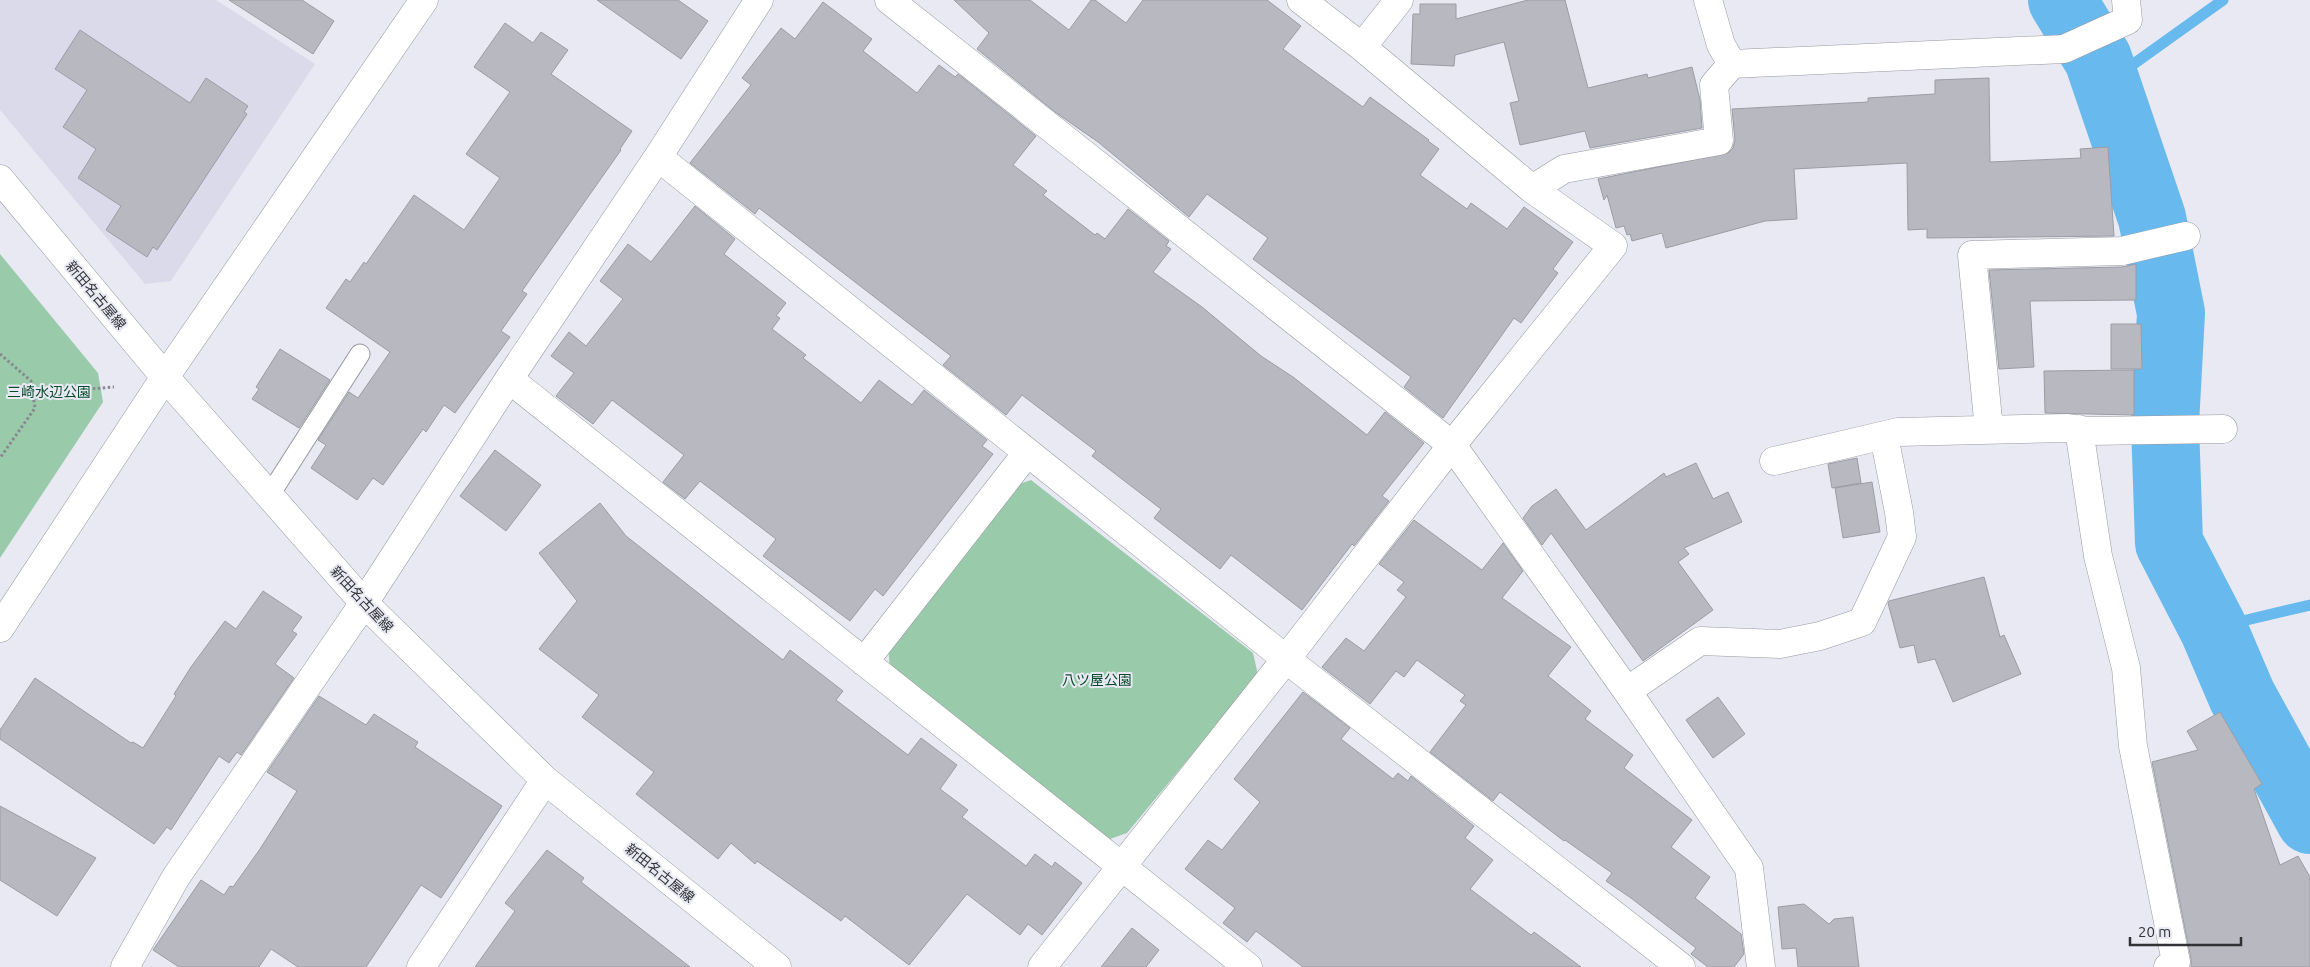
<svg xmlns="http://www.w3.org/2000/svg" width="2310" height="967" font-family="Ubuntu,'Noto Sans JP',sans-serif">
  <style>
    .built { fill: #dadaea }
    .green { fill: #99cbab }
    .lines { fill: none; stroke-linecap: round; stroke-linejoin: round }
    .stream { stroke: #68baee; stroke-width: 11 }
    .river { stroke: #68baee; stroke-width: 68 }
    .building { fill: #b8b8c1; stroke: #9c9ca5 }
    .service-casing { stroke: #9898a1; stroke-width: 21 }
    .minor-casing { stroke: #9898a1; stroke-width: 29 }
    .tertiary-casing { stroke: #9898a1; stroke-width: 29 }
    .secondary-casing { stroke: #9898a1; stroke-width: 29 }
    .path { stroke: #88888f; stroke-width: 3; stroke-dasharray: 2.5 2.5; stroke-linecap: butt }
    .service { stroke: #fff; stroke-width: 19 }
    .minor { stroke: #fff; stroke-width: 28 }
    .tertiary { stroke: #fff; stroke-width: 28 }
    .secondary { stroke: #fff; stroke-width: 28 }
    .labels { text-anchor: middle; stroke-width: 4; stroke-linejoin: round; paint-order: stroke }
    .street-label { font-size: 14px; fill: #323236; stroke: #e9e9f3 }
    .park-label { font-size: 14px; fill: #084b2b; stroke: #e9e9f3 }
  </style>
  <rect width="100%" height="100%" fill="#e9e9f3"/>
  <path class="built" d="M 0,0 L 216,0 L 315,64 L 171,281 L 145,284 L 0,110 Z"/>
  <path class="green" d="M 0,254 L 98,373 L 103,402 L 0,558 Z
    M 1031,480 L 1253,653 L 1258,675 L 1127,833 L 1110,839 L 890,667 L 888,648 L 1014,486 Z"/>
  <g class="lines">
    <path class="stream" d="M 2107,83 L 2223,0
      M 2213,628 L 2310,605"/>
    <path class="river" d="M 2062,0 L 2098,59 L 2152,218 L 2171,313 L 2165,424 L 2169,543 L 2213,628 L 2242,696 L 2310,820"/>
  </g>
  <path class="building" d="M 229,0 L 302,0 L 334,21 L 313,54 Z
    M 597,0 L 678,0 L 708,21 L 681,59 Z
    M 954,0 L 1030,0 L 1069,30 L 1091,0 L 1095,0 L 1126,23 L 1143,0 L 1267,0 L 1301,26 L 1283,49 L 1363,107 L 1370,97 L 1429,140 L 1428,141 L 1439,149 L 1420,175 L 1467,209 L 1471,203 L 1507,229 L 1524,207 L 1573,242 L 1553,269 L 1558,273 L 1521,323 L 1514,318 L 1443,418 L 1404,387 L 1411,377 L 1253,259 L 1268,238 L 1207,194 L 1189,217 L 1098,142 L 1055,112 L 977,49 L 989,33 Z
    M 1528,0 L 1565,0 L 1588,88 L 1647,74 L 1648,78 L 1692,67 L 1700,100 L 1702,128 L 1590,148 L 1585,131 L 1520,145 L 1510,103 L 1519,101 L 1504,42 L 1455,55 L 1454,66 L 1411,64 L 1413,14 L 1420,14 L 1420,4 L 1456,4 L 1456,19 Z
    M 823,2 L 872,39 L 863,51 L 917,93 L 939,65 L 955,77 L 958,74 L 1036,136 L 1013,165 L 1047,191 L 1043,195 L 1095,235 L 1097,233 L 1105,239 L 1128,209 L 1169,241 L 1166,246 L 1171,249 L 1153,272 L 1202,307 L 1261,356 L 1293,377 L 1367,435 L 1385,412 L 1424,443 L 1382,496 L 1389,501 L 1354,546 L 1352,544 L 1302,610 L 1231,555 L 1220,569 L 1154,518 L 1161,509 L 1092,456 L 1096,451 L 1022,395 L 1006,415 L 943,365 L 951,356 L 759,208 L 755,214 L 690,163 L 751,85 L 742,78 L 781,28 L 795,39 Z
    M 505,23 L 533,43 L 541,32 L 568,50 L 551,74 L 632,131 L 620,149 L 621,150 L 522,291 L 527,294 L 501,331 L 510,337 L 455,413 L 444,405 L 426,432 L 423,429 L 383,485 L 373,478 L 357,500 L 311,468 L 326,445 L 318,440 L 349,392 L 358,398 L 390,352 L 326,308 L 346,279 L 350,282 L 364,262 L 366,264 L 414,195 L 464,230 L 500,178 L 466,154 L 510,92 L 474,67 Z
    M 80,30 L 190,103 L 206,78 L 248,106 L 244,112 L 247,114 L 197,190 L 157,250 L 153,247 L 147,257 L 106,230 L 121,206 L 78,178 L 96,149 L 63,127 L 87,90 L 55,69 Z
    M 1989,78 L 1990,162 L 2081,158 L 2080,149 L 2108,147 L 2114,236 L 1927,238 L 1927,229 L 1908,230 L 1907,163 L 1794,169 L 1797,219 L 1765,221 L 1666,248 L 1662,233 L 1632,241 L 1630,234 L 1627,235 L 1624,226 L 1616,228 L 1607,195 L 1604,200 L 1598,179 L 1728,153 L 1733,148 L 1735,140 L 1732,109 L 1868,102 L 1868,98 L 1935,94 L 1935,80 Z
    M 695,206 L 735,239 L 724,254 L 786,303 L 776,316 L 780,318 L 772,329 L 806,355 L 803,358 L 861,403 L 879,380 L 912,405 L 924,390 L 987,440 L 982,446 L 993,454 L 883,596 L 875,589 L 850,621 L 763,556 L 776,539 L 700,481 L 685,499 L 663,482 L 684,455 L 612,400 L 593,424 L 556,396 L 574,373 L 551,356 L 569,332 L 586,346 L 623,299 L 600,281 L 628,244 L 651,262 Z
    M 2136,264 L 2136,300 L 2030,301 L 2034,367 L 1999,369 L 1989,270 L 2122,267 Z
    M 2111,324 L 2141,324 L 2142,369 L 2111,369 Z
    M 280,349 L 330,380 L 299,428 L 252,399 L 259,389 L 256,387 Z
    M 2134,370 L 2134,415 L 2045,413 L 2044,371 Z
    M 495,450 L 541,485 L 506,531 L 460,496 Z
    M 1857,458 L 1861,483 L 1832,488 L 1828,464 Z
    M 1696,463 L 1713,499 L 1728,492 L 1742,522 L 1684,548 L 1689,554 L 1678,562 L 1713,610 L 1643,661 L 1551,533 L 1542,545 L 1523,518 L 1532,506 L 1556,489 L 1586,530 L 1664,473 L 1666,477 Z
    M 1872,482 L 1880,532 L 1843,538 L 1835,488 Z
    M 600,503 L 626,536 L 783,660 L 790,650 L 843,691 L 836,700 L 908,755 L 921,738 L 957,765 L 940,789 L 968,810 L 962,817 L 1026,866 L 1035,854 L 1052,867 L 1055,862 L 1082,883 L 1042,935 L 1028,924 L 1020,935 L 967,894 L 909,965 L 845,916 L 841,921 L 757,861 L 755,864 L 731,843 L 718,859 L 636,794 L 654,772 L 582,717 L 599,695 L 539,649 L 577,601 L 539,553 Z
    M 1414,520 L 1482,570 L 1503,543 L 1523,571 L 1502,598 L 1571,647 L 1548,676 L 1591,711 L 1585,719 L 1633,755 L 1624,768 L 1692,820 L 1671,847 L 1710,877 L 1695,898 L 1741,934 L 1744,954 L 1734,967 L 1708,967 L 1691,954 L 1696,948 L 1631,898 L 1606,881 L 1612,873 L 1565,840 L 1564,841 L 1500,792 L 1493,801 L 1430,752 L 1466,705 L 1460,701 L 1465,695 L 1417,660 L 1404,677 L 1396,671 L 1370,704 L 1322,667 L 1346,638 L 1364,651 L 1406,597 L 1397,590 L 1404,582 L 1379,564 Z
    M 1984,577 L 2000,637 L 2004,635 L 2021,674 L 1953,702 L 1935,659 L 1918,663 L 1914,645 L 1900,648 L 1888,603 L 1889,601 Z
    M 263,591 L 302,617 L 292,631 L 297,634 L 275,664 L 294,678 L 241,755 L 237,752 L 229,763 L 219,756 L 171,830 L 167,827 L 154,844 L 0,739 L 0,730 L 35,678 L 131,743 L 133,742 L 143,748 L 176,696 L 174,694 L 191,667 L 225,621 L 236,629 Z
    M 1303,692 L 1350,728 L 1341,739 L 1393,779 L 1398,773 L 1408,781 L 1411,776 L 1474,826 L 1465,838 L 1493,860 L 1470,889 L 1531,935 L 1534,932 L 1581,967 L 1303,967 L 1256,931 L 1247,942 L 1223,923 L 1235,908 L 1185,869 L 1208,840 L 1222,850 L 1260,802 L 1234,779 Z
    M 319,696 L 366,725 L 374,714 L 418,742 L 415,747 L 502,806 L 441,898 L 421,885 L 366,967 L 298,967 L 271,949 L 259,967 L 179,967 L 153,950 L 201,880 L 224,895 L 230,886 L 233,887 L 260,849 L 297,791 L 267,772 Z
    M 1718,697 L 1745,734 L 1713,758 L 1686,720 Z
    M 2220,712 L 2262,784 L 2254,789 L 2280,865 L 2298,856 L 2310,877 L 2310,967 L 2191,967 L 2191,959 L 2152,762 L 2198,750 L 2187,731 Z
    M 0,806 L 96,858 L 57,916 L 0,880 Z
    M 547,850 L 584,878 L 581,882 L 690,967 L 475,967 L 515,911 L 505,903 Z
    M 1804,904 L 1829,924 L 1834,919 L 1853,917 L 1859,967 L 1798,967 L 1796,948 L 1782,949 L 1778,907 Z
    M 1132,928 L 1159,950 L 1146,967 L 1101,967 Z"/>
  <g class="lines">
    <defs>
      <path id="service" d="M 269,496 L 360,354"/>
      <path id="minor" d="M 889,0 L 1452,445 L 1627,691 L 1749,868 L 1761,967
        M 1708,0 L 1721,45 L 1732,64
        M 1362,47 L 1399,0
        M 658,157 L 1286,659 L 1681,967
        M 1532,189 L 1564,169 L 1719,141 L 1714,85 L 1732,64 L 2064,49 L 2128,20 L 2126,0
        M 509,379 L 1248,967
        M 2079,429 L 2098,556 L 2126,668 L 2133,746 L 2176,962 L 2168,967
        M 1989,430 L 1972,255 L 2122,251 L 2186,236
        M 1774,461 L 1898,432 L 2068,428 L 2089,431 L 2223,429
        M 864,662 L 1027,453
        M 1627,691 L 1700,641 L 1780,644 L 1820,636 L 1862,622 L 1902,537 L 1899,512 L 1884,436
        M 125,967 L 176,877 L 364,603 L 509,379 L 658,157 L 759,0
        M 421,967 L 545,780
        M 1042,967 L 1286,659 L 1452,445 L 1613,246 L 1532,189 L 1362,47 L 1301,0"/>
      <path id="tertiary" d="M 0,628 L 165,377 L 424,0"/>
      <path id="secondary" d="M 0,179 L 165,377 L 364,603 L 545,780 L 777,967"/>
    </defs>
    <use href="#service" class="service-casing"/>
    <use href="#minor" class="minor-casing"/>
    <use href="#tertiary" class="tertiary-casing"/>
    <use href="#secondary" class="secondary-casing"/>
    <path class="path" d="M 0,354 L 31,381 L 35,408 L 0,458
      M 33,394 L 114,387"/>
    <use href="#service" class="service"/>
    <use href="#minor" class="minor"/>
    <use href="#tertiary" class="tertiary"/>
    <use href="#secondary" class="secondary"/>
  </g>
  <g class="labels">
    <g class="street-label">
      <text transform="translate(96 295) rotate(50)" y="5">新田名古屋線</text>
      <text transform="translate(362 599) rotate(47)" y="5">新田名古屋線</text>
      <text transform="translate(660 873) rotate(39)" y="5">新田名古屋線</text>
    </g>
    <g class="park-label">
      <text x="49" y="397">三崎水辺公園</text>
      <text x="1097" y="685">八ツ屋公園</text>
    </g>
  </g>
  <path d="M2130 937v8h111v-8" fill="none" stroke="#323236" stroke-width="2.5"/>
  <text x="2138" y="937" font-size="15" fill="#323236" stroke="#e9e9f3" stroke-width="4" paint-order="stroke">20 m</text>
</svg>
